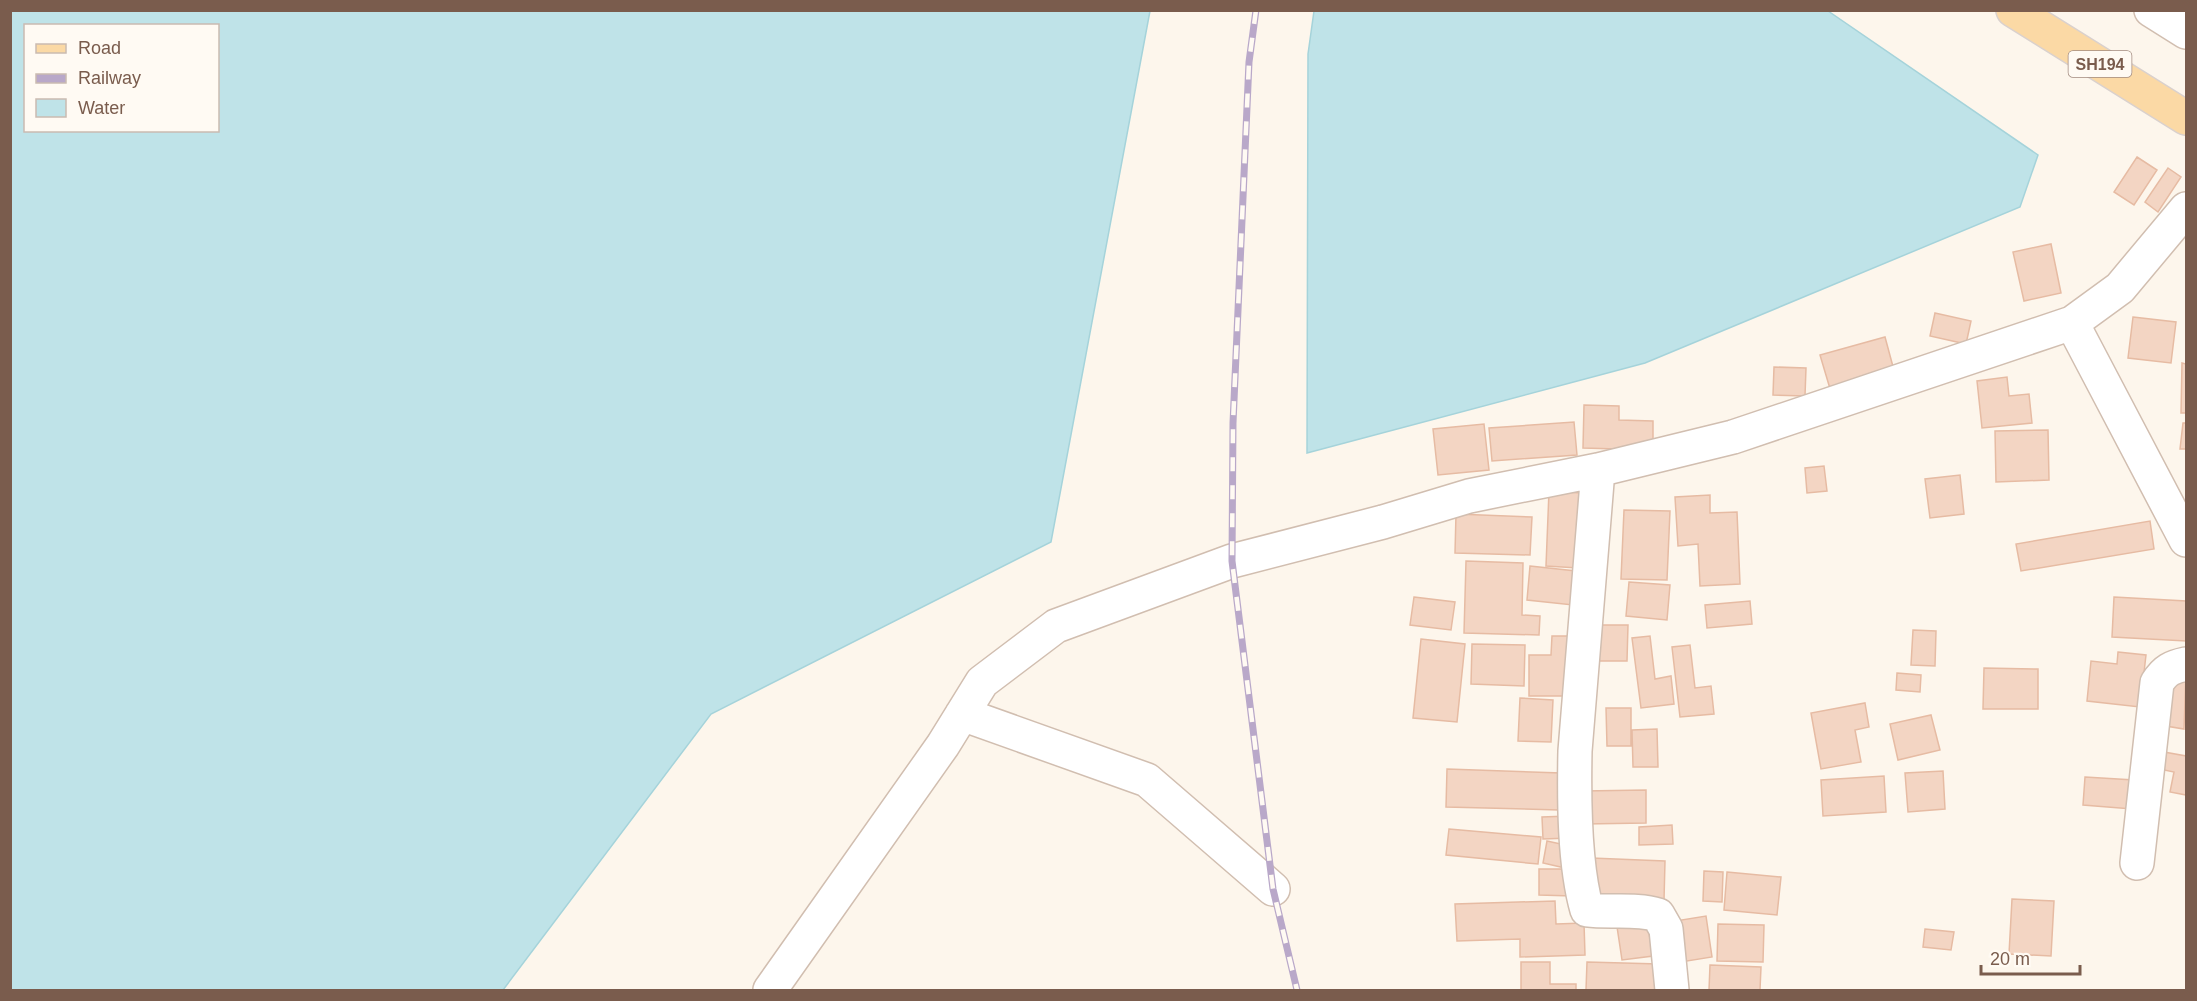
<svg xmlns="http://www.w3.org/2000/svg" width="2197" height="1001" font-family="Arial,sans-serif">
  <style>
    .water { fill: #bfe3e8; stroke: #a5d3da; stroke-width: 1.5; fill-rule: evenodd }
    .building { fill: #f3d5c3; stroke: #e6bba3; stroke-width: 1.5 }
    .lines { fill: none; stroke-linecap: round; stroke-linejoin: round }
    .minor-casing { stroke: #d1beb0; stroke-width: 36 }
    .major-casing { stroke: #dad1cd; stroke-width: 36 }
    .minor { stroke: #fff; stroke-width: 33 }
    .major { stroke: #fbd9a5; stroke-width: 33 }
    .rail-casing { stroke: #b9a8c9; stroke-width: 7 }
    .rail { stroke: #fffaf3; stroke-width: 4.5; stroke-dasharray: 14; stroke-linecap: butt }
    .labels { text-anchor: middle; stroke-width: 5; stroke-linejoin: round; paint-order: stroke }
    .shield { fill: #fffaf3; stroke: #a28b7f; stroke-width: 1.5 }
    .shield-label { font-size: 16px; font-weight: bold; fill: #7a5c4d }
  </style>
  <rect width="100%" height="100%" fill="#fdf6ec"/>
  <path class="water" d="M 10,11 L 1150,11 L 1051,542 L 711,714 L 503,990 L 11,990 ZM 26,26 L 218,26 L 218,130 L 26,130 Z
    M 1314,11 L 1828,11 L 2038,155 L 2020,207 L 1645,363 L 1307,453 L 1308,54 Z"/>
  <path class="building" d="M 2137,157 L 2157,170 L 2134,205 L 2114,192 Z
    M 2168,168 L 2181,177 L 2158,212 L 2145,202 Z
    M 2051,244 L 2061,293 L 2024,301 L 2013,252 Z
    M 1935,313 L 1971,321 L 1966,344 L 1930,336 Z
    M 2133,317 L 2176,322 L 2171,363 L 2128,358 Z
    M 1885,337 L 1895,374 L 1831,392 L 1820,355 Z
    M 2182,363 L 2186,364 L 2186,413 L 2181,413 Z
    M 1774,367 L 1806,368 L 1805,396 L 1773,395 Z
    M 2007,377 L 2009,396 L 2029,394 L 2032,423 L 1982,428 L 1977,381 Z
    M 1584,405 L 1619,406 L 1619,420 L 1653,421 L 1653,450 L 1583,448 Z
    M 1574,422 L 1577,455 L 1492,461 L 1489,428 Z
    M 2183,423 L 2186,423 L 2186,449 L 2180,449 Z
    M 1484,424 L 1489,470 L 1438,475 L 1433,429 Z
    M 2048,430 L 2049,480 L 1996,482 L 1995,431 Z
    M 1824,466 L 1827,491 L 1807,493 L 1805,468 Z
    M 1960,475 L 1964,514 L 1930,518 L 1925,479 Z
    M 1549,491 L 1582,493 L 1578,568 L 1546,566 Z
    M 1710,495 L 1710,513 L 1737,512 L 1740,584 L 1700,586 L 1698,544 L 1678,546 L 1675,497 Z
    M 1624,510 L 1670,511 L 1667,580 L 1621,579 Z
    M 1456,514 L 1532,517 L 1530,555 L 1455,553 Z
    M 2150,521 L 2154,549 L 2021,571 L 2016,544 Z
    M 1466,561 L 1523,563 L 1522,615 L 1540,616 L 1539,635 L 1464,633 Z
    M 1530,566 L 1576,571 L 1573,605 L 1527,600 Z
    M 1629,582 L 1670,585 L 1667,620 L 1626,616 Z
    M 1414,597 L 1455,602 L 1451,630 L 1410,625 Z
    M 2114,597 L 2186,601 L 2186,641 L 2112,637 Z
    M 1750,601 L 1752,624 L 1707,628 L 1705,605 Z
    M 1599,625 L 1628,625 L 1627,661 L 1598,661 Z
    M 1913,630 L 1936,631 L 1935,666 L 1911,665 Z
    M 1552,636 L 1569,636 L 1569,696 L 1529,696 L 1529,655 L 1551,655 Z
    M 1650,636 L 1655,679 L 1671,676 L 1674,704 L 1641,708 L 1632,638 Z
    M 1421,639 L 1465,644 L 1457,722 L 1413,718 Z
    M 1472,644 L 1525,645 L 1524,686 L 1471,684 Z
    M 1690,645 L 1695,688 L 1711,686 L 1714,714 L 1680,717 L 1672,647 Z
    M 2118,652 L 2146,655 L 2140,707 L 2087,701 L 2091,661 L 2117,664 Z
    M 1984,668 L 2038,669 L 2038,709 L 1983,709 Z
    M 2171,672 L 2186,674 L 2184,729 L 2166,726 Z
    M 1897,673 L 1921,675 L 1920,692 L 1896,690 Z
    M 1520,698 L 1553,700 L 1551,742 L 1518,741 Z
    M 1865,703 L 1869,727 L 1855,730 L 1861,762 L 1821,769 L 1811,713 Z
    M 1606,708 L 1631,708 L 1631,746 L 1607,746 Z
    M 1931,715 L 1940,750 L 1898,760 L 1890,724 Z
    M 1657,729 L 1658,767 L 1633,767 L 1632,730 Z
    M 2153,750 L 2186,756 L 2186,795 L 2170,792 L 2174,772 L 2150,767 Z
    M 1447,769 L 1561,773 L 1559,810 L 1446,807 Z
    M 1943,771 L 1945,809 L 1908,812 L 1905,773 Z
    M 1884,776 L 1886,812 L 1823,816 L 1821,780 Z
    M 2085,777 L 2134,780 L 2132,809 L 2083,805 Z
    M 1646,790 L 1646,823 L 1584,824 L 1583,791 Z
    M 1569,816 L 1570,838 L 1543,839 L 1542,817 Z
    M 1672,825 L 1673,844 L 1639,845 L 1639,827 Z
    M 1449,829 L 1541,837 L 1538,864 L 1446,855 Z
    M 1547,841 L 1570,846 L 1565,868 L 1543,863 Z
    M 1591,858 L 1665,861 L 1664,901 L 1590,899 Z
    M 1539,869 L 1572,869 L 1572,896 L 1539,895 Z
    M 1704,871 L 1723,872 L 1722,902 L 1703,901 Z
    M 1727,872 L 1781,877 L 1777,915 L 1724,910 Z
    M 2012,899 L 2054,901 L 2051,956 L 2009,954 Z
    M 1555,901 L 1556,924 L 1584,923 L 1585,955 L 1520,957 L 1520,939 L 1457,941 L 1455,904 Z
    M 1646,915 L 1653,956 L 1622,960 L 1616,920 Z
    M 1706,916 L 1712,957 L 1681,962 L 1675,921 Z
    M 1718,924 L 1764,925 L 1763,962 L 1717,961 Z
    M 1925,929 L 1954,932 L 1951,950 L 1923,947 Z
    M 1521,962 L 1550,962 L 1550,984 L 1576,984 L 1576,990 L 1521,990 Z
    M 1587,962 L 1659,964 L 1658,990 L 1586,990 Z
    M 1710,965 L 1761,967 L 1760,990 L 1709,990 Z"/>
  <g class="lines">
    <defs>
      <path id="minor" d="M 2151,10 L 2186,32
        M 2072,323 L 2186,540
        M 1598,470 L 1575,751 C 1574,799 1574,865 1587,910 C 1611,913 1635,908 1658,915 L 1666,929 L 1672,990
        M 962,714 L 1147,780 L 1273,889
        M 2137,863 L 2157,683 C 2165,670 2172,667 2186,664
        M 770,990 L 943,745 L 982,682 L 1056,626 L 1232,561 L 1383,522 L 1469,496 L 1598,470 L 1733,437 L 2072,323 L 2120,288 L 2186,209"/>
      <path id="major" d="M 2013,10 L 2186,118"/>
    </defs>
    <use href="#minor" class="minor-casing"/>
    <use href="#major" class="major-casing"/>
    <use href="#minor" class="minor"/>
    <use href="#major" class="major"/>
    <defs>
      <path id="rail" d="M 1256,10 L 1249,62 L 1233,423 L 1232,561 L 1273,889 L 1297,990"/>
    </defs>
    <use href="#rail" class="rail-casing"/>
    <use href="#rail" class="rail"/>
  </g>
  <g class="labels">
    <rect class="shield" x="2068.5" y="51" width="63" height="26" rx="4.5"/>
    <g class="shield-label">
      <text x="2100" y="70">SH194</text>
    </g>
  </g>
  <rect width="2197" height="1001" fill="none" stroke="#7a5c4d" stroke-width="24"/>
  <rect x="24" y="24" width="195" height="108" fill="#fffaf3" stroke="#cabbb1" stroke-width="1.5"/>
  <rect x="36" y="44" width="30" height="9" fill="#fbd9a5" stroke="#cabbb1" stroke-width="1.5"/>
  <text x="78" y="54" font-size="18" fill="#7a5c4d">Road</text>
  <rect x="36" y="74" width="30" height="9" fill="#b9a8c9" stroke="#cabbb1" stroke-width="1.5"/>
  <text x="78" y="84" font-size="18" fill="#7a5c4d">Railway</text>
  <rect x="36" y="99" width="30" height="18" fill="#bfe3e8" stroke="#cabbb1" stroke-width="1.5"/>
  <text x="78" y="114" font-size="18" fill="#7a5c4d">Water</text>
  <path d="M1981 965v9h99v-9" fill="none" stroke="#7a5c4d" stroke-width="3"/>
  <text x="1990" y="965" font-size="18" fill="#7a5c4d" stroke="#fffaf3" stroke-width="4.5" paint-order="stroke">20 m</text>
</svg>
